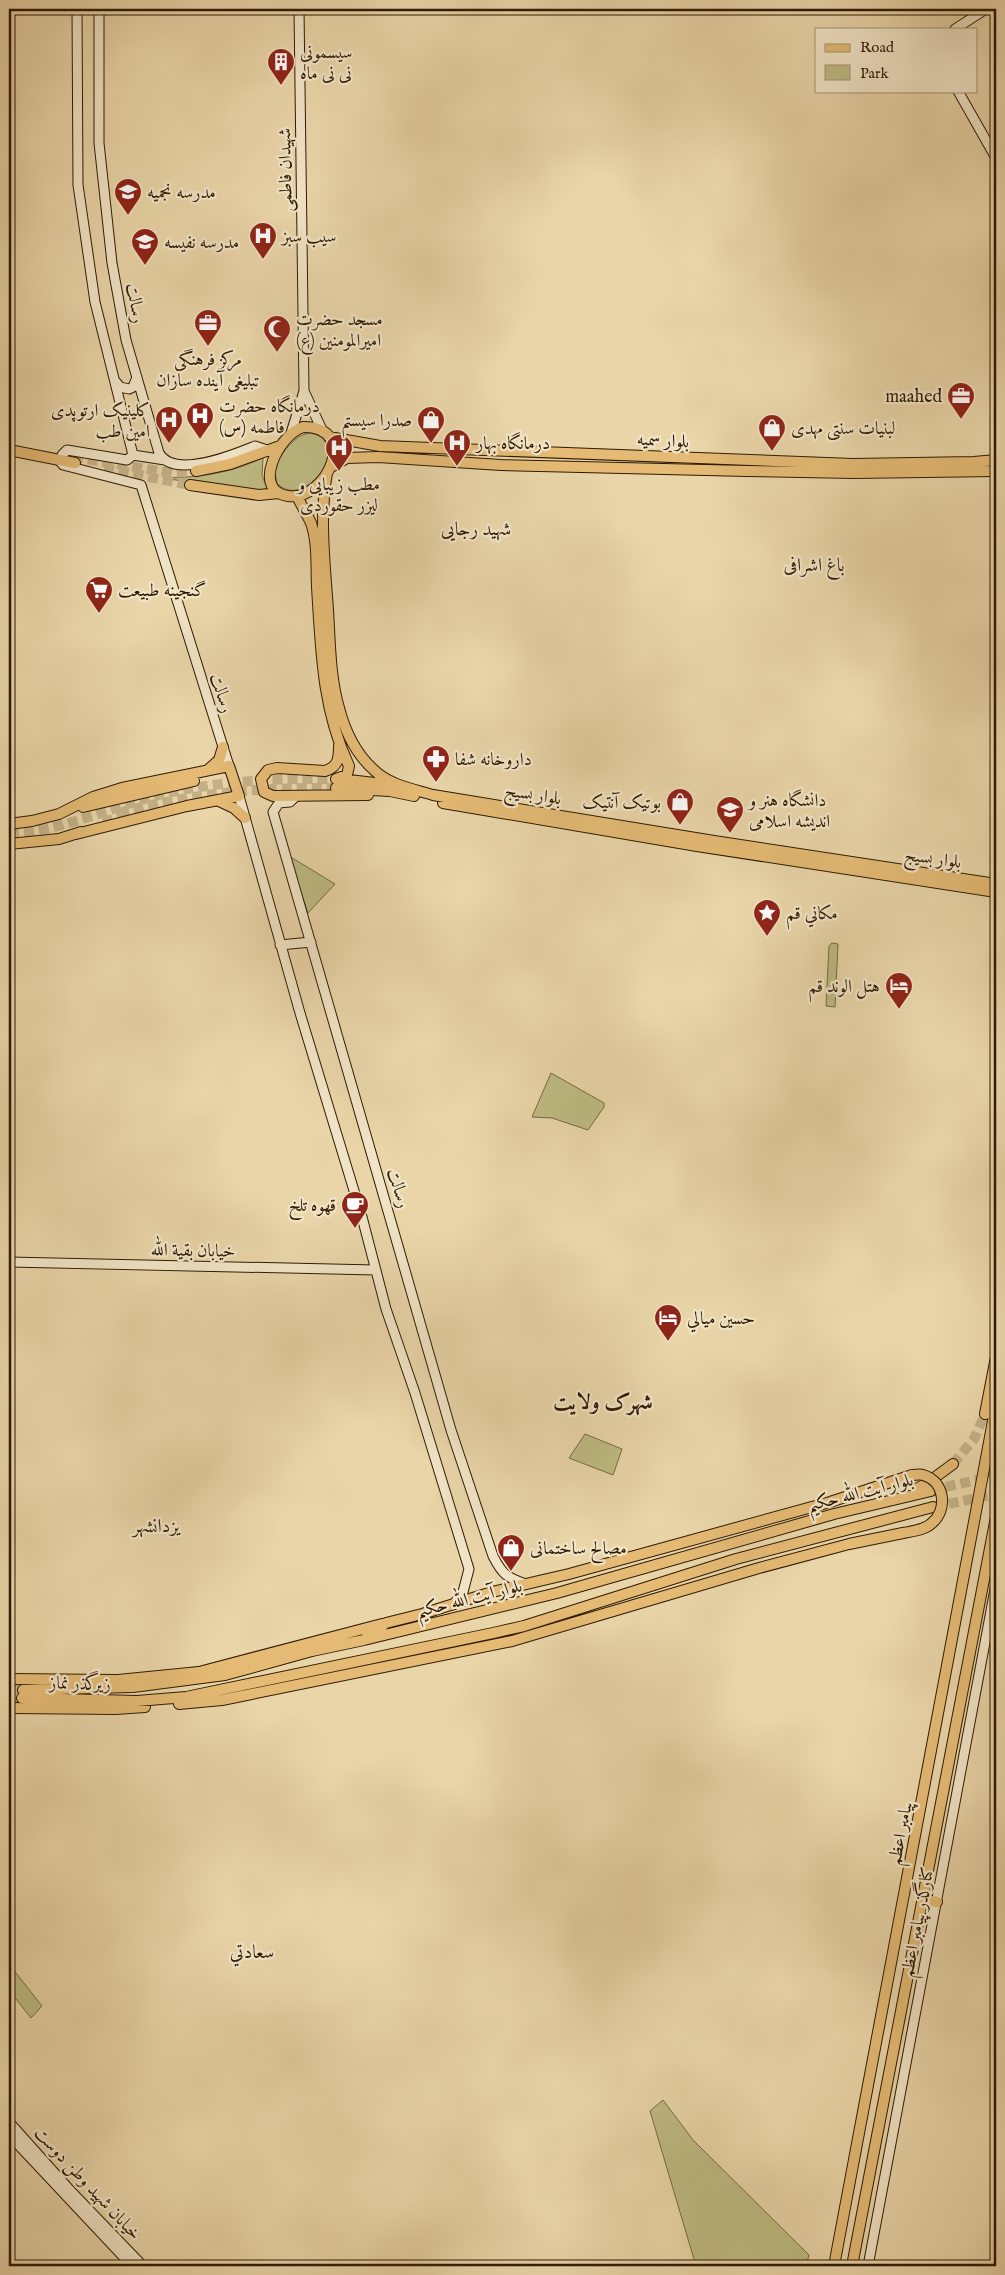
<svg xmlns="http://www.w3.org/2000/svg" width="1005" height="2275" font-family="'IM FELL English',Amiri,serif">
  <style>
    .green { fill: #bebb82; stroke: #766a42 }
    .lines { fill: none; stroke-linecap: round; stroke-linejoin: round }
    .primary-tunnel { stroke: #c4b087; stroke-width: 10; stroke-dasharray: 10 5; stroke-linecap: butt }
    .secondary-casing { stroke: #2e1a03; stroke-width: 11 }
    .primary-casing { stroke: #2e1a03; stroke-width: 12 }
    .secondary { stroke: #f1e4c6; stroke-width: 9 }
    .primary { stroke: #e4ba74; stroke-width: 10 }
    .primary-bridge-casing { stroke: #2e1a03; stroke-width: 12; stroke-linecap: butt }
    .primary-bridge { stroke: #e4ba74; stroke-width: 10 }
    .labels { text-anchor: middle; stroke-width: 4.5; stroke-linejoin: round; paint-order: stroke }
    .poi-label { font-size: 18px; fill: #2e1a03; stroke: #f1e4c6; text-anchor: start }
    .street-label { font-size: 18px; fill: #2e1a03; stroke: #f1e4c6 }
    .neighbourhood-label { font-size: 19px; fill: #2e1a03; stroke: #f1e4c6 }
    .district-label { font-size: 22px; font-weight: bold; fill: #2e1a03; stroke: #f1e4c6 }
  </style>
  <rect width="100%" height="100%" fill="#e9d5a8"/>
  <filter id="stains"><feTurbulence type="fractalNoise" baseFrequency=".004" numOctaves="4"/><feColorMatrix values="0 0 0 0 .2 0 0 0 0 .09 0 0 0 0 .02 0 0 0 .5 -.17"/></filter>
  <radialGradient id="worn" r=".72"><stop offset=".6" stop-color="#630" stop-opacity="0"/><stop offset="1" stop-color="#630" stop-opacity=".3"/></radialGradient>
  <path class="green" d="M 310,433 C 356,442 304,513 277,483 L 274,468 C 281,454 294,435 310,433 Z
    M 263,458 L 262,475 L 268,491 L 260,493 L 163,478 C 202,477 227,474 263,458 Z
    M 289,856 L 335,884 L 308,913 Z
    M 832,943 L 838,944 L 835,1007 L 826,1006 L 829,946 Z
    M 551,1073 L 604,1103 L 604,1107 L 588,1130 L 552,1118 L 532,1117 Z
    M 585,1434 L 622,1449 L 613,1475 L 569,1458 Z
    M 9,1964 L 42,2006 L 31,2018 L 9,1990 Z
    M 663,2100 L 693,2140 L 809,2255 L 806,2266 L 696,2266 L 650,2111 Z"/>
  <g class="lines">
    <path class="primary-tunnel" d="M 73,457 L 172,473 L 196,471
      M 104,468 L 190,485
      M 119,813 C 192,793 261,787 336,788
      M 103,822 L 128,815
      M 9,833 C 62,832 112,806 163,794 C 220,781 277,778 336,779
      M 953,1464 L 974,1439 L 985,1414
      M 931,1490 L 996,1476
      M 934,1507 L 996,1494
      M 9,1690 L 23,1690
      M 9,1698 L 22,1698"/>
    <defs>
      <path id="secondary" d="M 99,9 L 99,143 L 112,263 L 126,340 L 159,453 C 174,480 235,454 255,446 L 267,450
        M 955,29 L 986,9
        M 958,91 L 996,158
        M 116,382 L 120,387 L 129,389 L 133,387 L 137,377
        M 304,391 L 323,432
        M 291,433 L 304,391 L 299,9
        M 62,455 L 67,450 L 127,460 L 133,455 L 95,302 L 78,185 L 77,9
        M 133,455 L 165,460
        M 59,460 L 63,465 L 141,485 L 229,766
        M 239,796 L 300,1013 L 362,1217 L 386,1309 L 415,1393 L 469,1569 L 463,1592 L 453,1605
        M 296,796 L 290,802 L 279,803 L 273,812 L 451,1430 L 493,1556 C 502,1574 507,1578 526,1584
        M 280,945 L 311,942
        M 9,1262 L 376,1270
        M 9,2122 L 68,2188 L 143,2266
        M 9,2135 L 132,2266
        M 868,2266 L 996,1584"/>
      <path id="primary" d="M 303,427 C 361,426 326,502 288,496 C 251,491 278,435 303,427 Z
        M 329,437 L 380,446 L 853,464 L 974,462 L 996,460
        M 9,450 L 75,463
        M 331,467 L 347,458 L 378,457 L 501,465 L 747,471 L 854,473 L 996,471
        M 196,471 L 230,464 L 280,446
        M 327,473 C 319,519 325,564 328,610 C 330,642 330,677 339,708 C 345,731 356,754 374,770 C 389,785 413,789 433,795 L 714,841 L 996,884
        M 190,485 L 259,495 L 279,493
        M 297,496 C 301,505 307,514 311,523 C 318,543 316,566 317,587 C 321,649 322,709 349,766 L 347,775 L 336,779
        M 339,746 C 339,759 338,767 325,771 L 277,768 L 268,770 L 261,779 L 264,792 L 273,796 L 368,795
        M 209,769 L 219,760 L 223,747
        M 340,779 L 392,785
        M 336,788 L 390,791 L 414,796
        M 219,801 L 234,808 L 245,818
        M 443,803 L 697,846 L 996,892
        M 83,807 L 194,781
        M 9,824 L 32,821 L 59,814 L 93,797 L 122,788 L 229,766 L 239,796 L 187,806 L 76,834
        M 9,844 L 59,839 L 81,832
        M 985,1414 L 996,1357
        M 916,1489 L 926,1484 L 953,1464
        M 366,1638 L 386,1623 L 422,1614 L 492,1592 L 569,1574 L 830,1502 L 912,1475
        M 9,1679 L 117,1680 L 133,1687 L 225,1675 L 312,1651 L 364,1640 L 557,1593 L 834,1514 L 931,1491
        M 118,1680 L 199,1672 L 382,1624
        M 23,1690 L 130,1687
        M 22,1698 L 137,1701 L 186,1697 L 493,1633 L 524,1626 L 736,1559 L 933,1507
        M 179,1704 L 222,1700 L 512,1641 L 759,1568 L 849,1544 L 903,1533
        M 9,1708 L 116,1709 L 145,1707
        M 922,1899 L 937,1902
        M 834,2266 L 996,1405
        M 852,2266 L 996,1517"/>
    </defs>
    <use href="#secondary" class="secondary-casing"/>
    <use href="#primary" class="primary-casing"/>
    <use href="#secondary" class="secondary"/>
    <use href="#primary" class="primary"/>
    <defs>
      <path id="primary-bridge" d="M 903,1533 C 913,1531 925,1530 932,1523 C 948,1510 945,1481 923,1475 C 920,1474 915,1475 912,1475"/>
    </defs>
    <use href="#primary-bridge" class="primary-bridge-casing"/>
    <use href="#primary-bridge" class="primary-bridge"/>
  </g>
  <defs>
    <symbol id="building-pin" viewBox="-11 -11 22 30"><path d="M0 17L-7.5 6A9.5 9.5 0 1 1 7.5 6Z" fill="#8f2418" stroke="#f1e4c6"/><path d="M-4-6H4V6H1V3H-1V6H-4ZM-2.5-4.3h1.7v1.8h-1.7ZM.8-4.3h1.7v1.8H.8ZM-2.5-1h1.7V.8h-1.7ZM.8-1h1.7V.8H.8Z" fill="#fff"/></symbol>
    <symbol id="school-pin" viewBox="-11 -11 22 30"><path d="M0 17L-7.5 6A9.5 9.5 0 1 1 7.5 6Z" fill="#8f2418" stroke="#f1e4c6"/><path d="M0-5L7-2L0 1L-7-2ZM-4 1L0 2.5L4 1V4Q0 6-4 4Z" fill="#fff"/></symbol>
    <symbol id="hospital-pin" viewBox="-11 -11 22 30"><path d="M0 17L-7.5 6A9.5 9.5 0 1 1 7.5 6Z" fill="#8f2418" stroke="#f1e4c6"/><path d="M-5-5h3v3.5h4V-5h3V5h-3V1.5h-4V5h-3Z" fill="#fff"/></symbol>
    <symbol id="office-pin" viewBox="-11 -11 22 30"><path d="M0 17L-7.5 6A9.5 9.5 0 1 1 7.5 6Z" fill="#8f2418" stroke="#f1e4c6"/><path d="M-6-3h4V-5.5h4V-3h4V5H-6ZM-1-4.5V-3h2v-1.5ZM-6 0V1H6V0Z" fill="#fff"/></symbol>
    <symbol id="mosque-pin" viewBox="-11 -11 22 30"><path d="M0 17L-7.5 6A9.5 9.5 0 1 1 7.5 6Z" fill="#8f2418" stroke="#f1e4c6"/><path d="M3.5-4.9A6 6 0 1 0 3.5 4.9A5 5 0 1 1 3.5-4.9Z" fill="#fff"/></symbol>
    <symbol id="shop-pin" viewBox="-11 -11 22 30"><path d="M0 17L-7.5 6A9.5 9.5 0 1 1 7.5 6Z" fill="#8f2418" stroke="#f1e4c6"/><path d="M-5-2.5h2.3a2.7 3.5 0 0 1 5.4 0H5L5.5 6h-11ZM-1.5-2.5h3a1.5 2.3 0 0 0-3 0Z" fill="#fff"/></symbol>
    <symbol id="supermarket-pin" viewBox="-11 -11 22 30"><path d="M0 17L-7.5 6A9.5 9.5 0 1 1 7.5 6Z" fill="#8f2418" stroke="#f1e4c6"/><path d="M-6-5.5h2.5l.6 2H6L4.5 2H-2.5L-4.4-4H-6ZM-1.5 3.2a1.3 1.3 0 1 0 .1 0ZM3 3.2a1.3 1.3 0 1 0 .1 0Z" fill="#fff"/></symbol>
    <symbol id="pharmacy-pin" viewBox="-11 -11 22 30"><path d="M0 17L-7.5 6A9.5 9.5 0 1 1 7.5 6Z" fill="#8f2418" stroke="#f1e4c6"/><path d="M-2-6h4v4h4v4h-4v4h-4v-4h-4v-4h4Z" fill="#fff"/></symbol>
    <symbol id="university-pin" viewBox="-11 -11 22 30"><path d="M0 17L-7.5 6A9.5 9.5 0 1 1 7.5 6Z" fill="#8f2418" stroke="#f1e4c6"/><path d="M0-5L7-2L0 1L-7-2ZM-4 1L0 2.5L4 1V4Q0 6-4 4Z" fill="#fff"/></symbol>
    <symbol id="sight-pin" viewBox="-11 -11 22 30"><path d="M0 17L-7.5 6A9.5 9.5 0 1 1 7.5 6Z" fill="#8f2418" stroke="#f1e4c6"/><path d="M0-6L1.8-2.2L6-1.7L2.9 1.2L3.7 5.4L0 3.3L-3.7 5.4L-2.9 1.2L-6-1.7L-1.8-2.2Z" fill="#fff"/></symbol>
    <symbol id="hotel-pin" viewBox="-11 -11 22 30"><path d="M0 17L-7.5 6A9.5 9.5 0 1 1 7.5 6Z" fill="#8f2418" stroke="#f1e4c6"/><path d="M-6-4.5h1.5V1H6V5H4.5V3h-9V5H-6ZM-4 0a1.8 1.8 0 1 1 3.6 0ZM.5 0V-2.5h3Q6-2.5 6 0Z" fill="#fff"/></symbol>
    <symbol id="cafe-pin" viewBox="-11 -11 22 30"><path d="M0 17L-7.5 6A9.5 9.5 0 1 1 7.5 6Z" fill="#8f2418" stroke="#f1e4c6"/><path d="M-5.5-4.5H6V0H3Q3 3.5 0 3.5H-2.5Q-5.5 3.5-5.5 0ZM3-3.2v2h1.7v-2ZM-6 4.5H4V6H-6Z" fill="#fff"/></symbol>
  </defs>
  <g fill-rule="evenodd">
    <use href="#building-pin" x="265" y="46" width="32" height="43"/>
    <use href="#school-pin" x="112" y="176" width="32" height="43"/>
    <use href="#hospital-pin" x="247" y="220" width="32" height="43"/>
    <use href="#school-pin" x="129" y="226" width="32" height="43"/>
    <use href="#office-pin" x="192" y="307" width="32" height="43"/>
    <use href="#mosque-pin" x="261" y="313" width="32" height="43"/>
    <use href="#office-pin" x="945" y="380" width="32" height="43"/>
    <use href="#hospital-pin" x="184" y="400" width="32" height="43"/>
    <use href="#hospital-pin" x="153" y="404" width="32" height="43"/>
    <use href="#shop-pin" x="415" y="404" width="32" height="43"/>
    <use href="#shop-pin" x="756" y="412" width="32" height="43"/>
    <use href="#hospital-pin" x="441" y="427" width="32" height="43"/>
    <use href="#hospital-pin" x="323" y="432" width="32" height="43"/>
    <use href="#supermarket-pin" x="83" y="574" width="32" height="43"/>
    <use href="#pharmacy-pin" x="420" y="743" width="32" height="43"/>
    <use href="#shop-pin" x="664" y="786" width="32" height="43"/>
    <use href="#university-pin" x="714" y="794" width="32" height="43"/>
    <use href="#sight-pin" x="751" y="897" width="32" height="43"/>
    <use href="#hotel-pin" x="883" y="970" width="32" height="43"/>
    <use href="#cafe-pin" x="339" y="1189" width="32" height="43"/>
    <use href="#hotel-pin" x="652" y="1302" width="32" height="43"/>
    <use href="#shop-pin" x="495" y="1532" width="32" height="43"/>
  </g>
  <g class="labels">
    <g class="poi-label">
      <text x="300" y="58">سیسمونی<tspan x="300" dy="21">نی نی ماه</tspan></text>
      <text x="147" y="198">مدرسه نجمیه</text>
      <text x="282" y="242">سیب سبز</text>
      <text x="164" y="248">مدرسه نفیسه</text>
      <text x="296" y="325">مسجد حضرت<tspan x="296" dy="21">امیرالمومنین (ع)</tspan></text>
      <text x="208" y="365" text-anchor="middle">مرکز فرهنگی<tspan x="208" dy="21">تبلیغی آینده سازان</tspan></text>
      <text x="942" y="402" text-anchor="end">maahed</text>
      <text x="219" y="412">درمانگاه حضرت<tspan x="219" dy="21">فاطمه (س)</tspan></text>
      <text x="150" y="416" text-anchor="end">کلینیک ارتوپدی<tspan x="150" dy="21">امین طب</tspan></text>
      <text x="412" y="426" text-anchor="end">صدرا سیستم</text>
      <text x="791" y="434">لبنیات سنتی مهدی</text>
      <text x="476" y="449">درمانگاه بهار</text>
      <text x="339" y="490" text-anchor="middle">مطب زیبایی و<tspan x="339" dy="21">لیزر حقوردی</tspan></text>
      <text x="118" y="596">گنجینه طبیعت</text>
      <text x="455" y="765">داروخانه شفا</text>
      <text x="749" y="806">دانشگاه هنر و<tspan x="749" dy="21">اندیشه اسلامی</tspan></text>
      <text x="661" y="808" text-anchor="end">بوتیک آنتیک</text>
      <text x="786" y="919">مكاني قم</text>
      <text x="880" y="992" text-anchor="end">هتل الوند قم</text>
      <text x="336" y="1211" text-anchor="end">قهوه تلخ</text>
      <text x="687" y="1324">حسين ميالي</text>
      <text x="530" y="1554">مصالح ساختمانی</text>
    </g>
    <g class="street-label">
      <text transform="translate(285 170) rotate(-91)" y="6">شهیدان فاطمی</text>
      <text transform="translate(136 303) rotate(80)" y="6">رسالت</text>
      <text transform="translate(663 440) rotate(3)" y="6">بلوار سمیه</text>
      <text transform="translate(222 693) rotate(72)" y="6">رسالت</text>
      <text transform="translate(533 794) rotate(9)" y="6">بلوار بسیج</text>
      <text transform="translate(933 858) rotate(8)" y="6">بلوار بسیج</text>
      <text transform="translate(399 1188) rotate(73)" y="6">رسالت</text>
      <text transform="translate(193 1250) rotate(1)" y="6">خیابان بقیة الله</text>
      <text transform="translate(860 1492) rotate(-14)" y="6">بلوار آیت الله حکیم</text>
      <text transform="translate(469 1598) rotate(-14)" y="6">بلوار آیت الله حکیم</text>
      <text transform="translate(80 1683) rotate(1)" y="6">زیرگذر نماز</text>
      <text transform="translate(900 1833) rotate(-79)" y="6">پیامبر اعظم</text>
      <text transform="translate(917 1922) rotate(-79)" y="6">کنارگذر پیامبر اعظم</text>
      <text transform="translate(88 2183) rotate(47)" y="6">خیابان شهید وطن دوست</text>
    </g>
    <g class="neighbourhood-label">
      <text x="476" y="535">شهید رجایی</text>
      <text x="814" y="571">باغ اشرافی</text>
      <text x="156" y="1532">یزدانشهر</text>
      <text x="252" y="1958">سعادتي</text>
    </g>
    <g class="district-label">
      <text x="603" y="1409">شهرک ولایت</text>
    </g>
  </g>
  <rect width="1005" height="2275" fill="none" stroke="#e9d5a8" stroke-width="30"/>
  <rect x="10" y="10" width="985" height="2255" fill="none" stroke="#2e1a03" stroke-width="2.5"/>
  <rect x="15" y="15" width="975" height="2245" fill="none" stroke="#2e1a03"/>
  <rect x="815" y="28" width="162" height="65" fill="#f1e4c6" stroke="#a39378"/>
  <rect x="825" y="44" width="25" height="8" fill="#e4ba74" stroke="#a39378"/>
  <text x="860" y="52" font-size="15" fill="#2e1a03">Road</text>
  <rect x="825" y="65" width="25" height="15" fill="#bebb82" stroke="#a39378"/>
  <text x="860" y="78" font-size="15" fill="#2e1a03">Park</text>
  <rect width="100%" height="100%" filter="url(#stains)"/>
  <rect width="100%" height="100%" fill="url(#worn)"/>
</svg>
